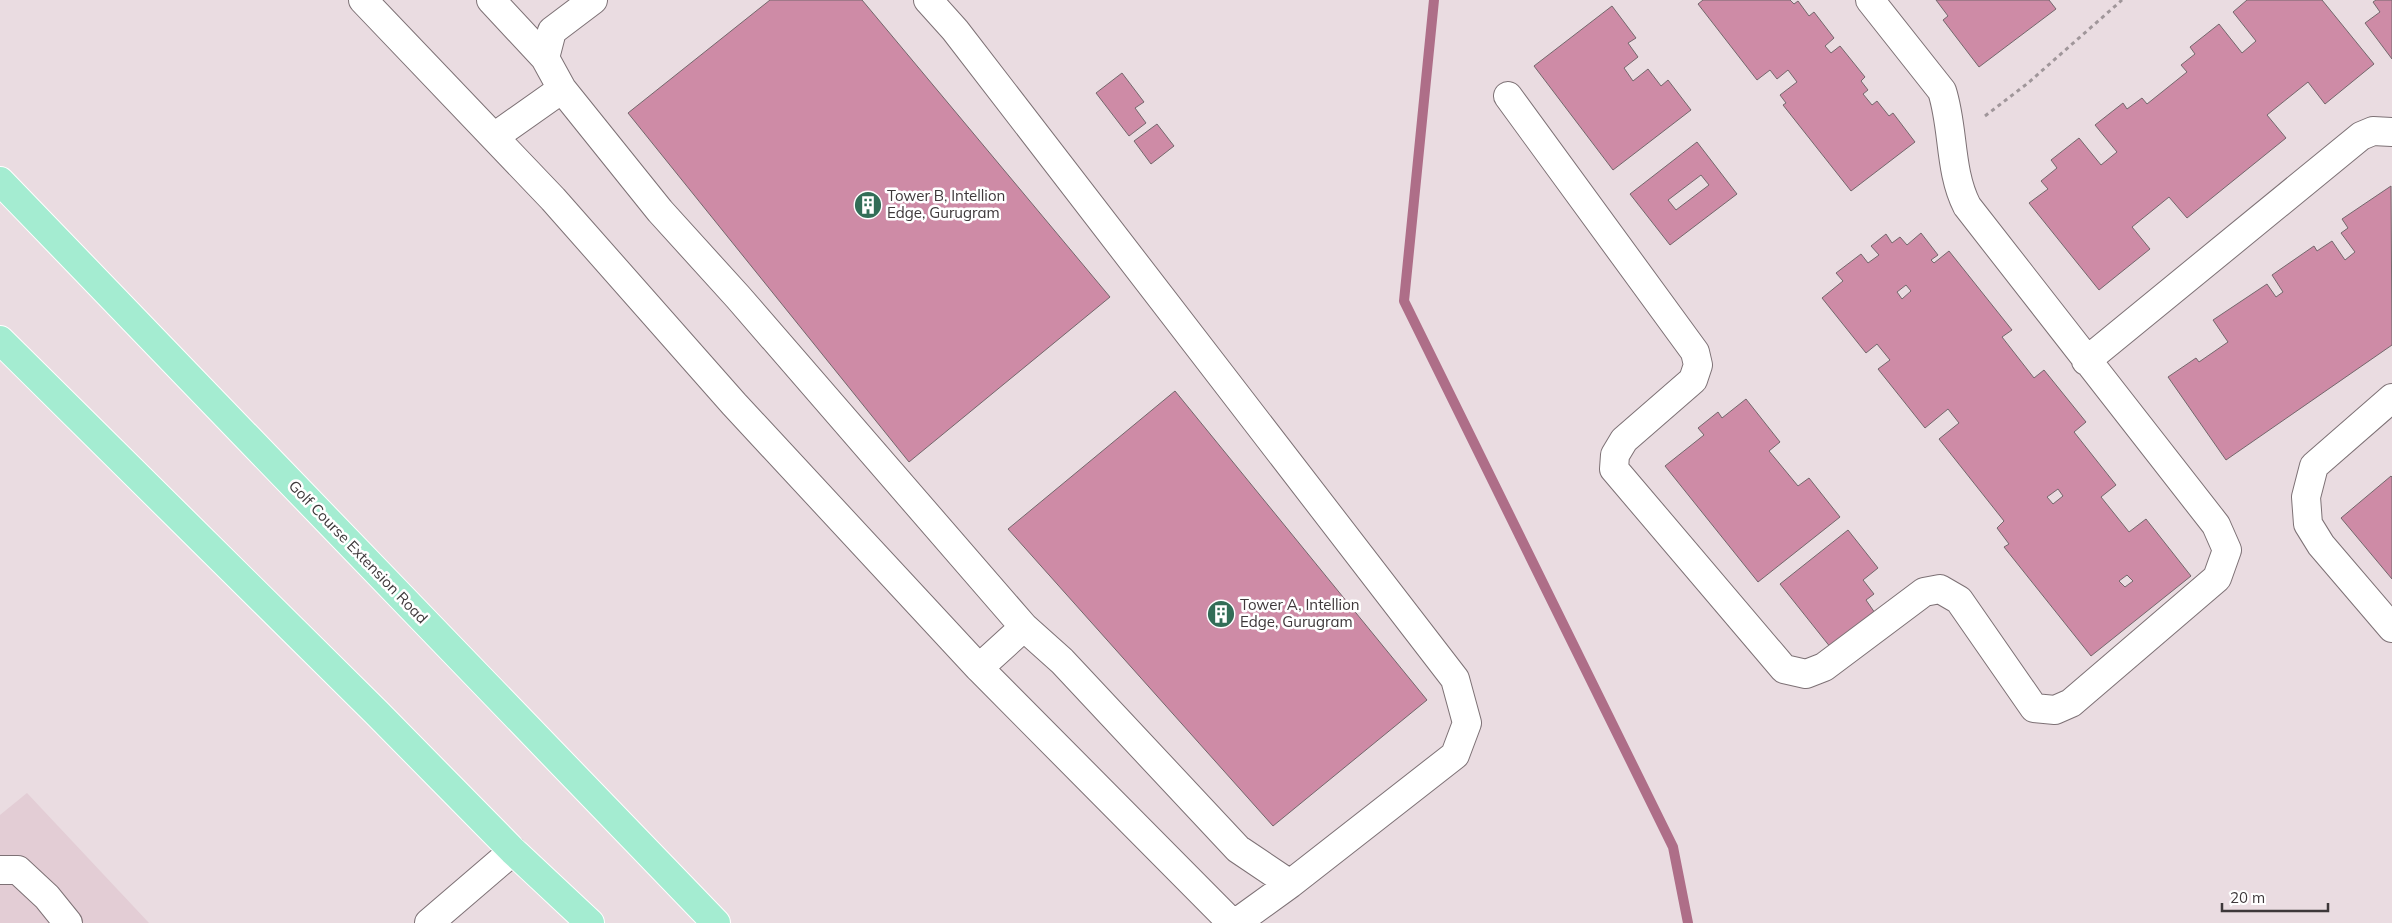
<svg xmlns="http://www.w3.org/2000/svg" width="2392" height="923" font-family="Mulish,sans-serif">
  <style>
    .built { fill: #e3cdd5 }
    .lines { fill: none; stroke-linecap: round; stroke-linejoin: round }
    .stream { stroke: #ae6e88; stroke-width: 10 }
    .building { fill: #ce8ba6; stroke: #74676c; fill-rule: evenodd }
    .minor-casing { stroke: #7d7175; stroke-width: 30 }
    .major-casing { stroke: #fff; stroke-width: 30 }
    .path { stroke: #a0969a; stroke-width: 3; stroke-dasharray: 4 4; stroke-linecap: butt }
    .minor { stroke: #fff; stroke-width: 28 }
    .major { stroke: #a4ecd1; stroke-width: 28 }
    .labels { text-anchor: middle; stroke-width: 5; stroke-linejoin: round; paint-order: stroke }
    .poi-label { font-size: 15px; fill: #3e383a; stroke: #fff; text-anchor: start }
    .street-label { font-size: 15px; fill: #3e383a; stroke: #fff }
  </style>
  <rect width="100%" height="100%" fill="#eadce1"/>
  <path class="built" d="M 27,793 L 149,923 L 0,923 L 0,815 Z"/>
  <g class="lines">
    <path class="stream" d="M 1434,0 L 1404,301 L 1673,847 L 1688,923"/>
  </g>
  <path class="building" d="M 770,0 L 862,0 L 1110,297 L 909,462 L 628,113 Z
    M 1703,0 L 1790,0 L 1794,4 L 1798,1 L 1809,16 L 1814,12 L 1834,38 L 1825,46 L 1831,53 L 1840,46 L 1865,77 L 1861,81 L 1868,90 L 1863,94 L 1872,105 L 1877,101 L 1889,116 L 1893,113 L 1915,142 L 1851,191 L 1783,105 L 1786,103 L 1780,95 L 1797,82 L 1788,70 L 1777,79 L 1770,70 L 1757,80 L 1698,4 Z
    M 1936,0 L 2049,0 L 2056,9 L 1979,67 L 1943,20 L 1948,16 Z
    M 2247,0 L 2322,0 L 2374,64 L 2325,104 L 2308,82 L 2267,115 L 2286,138 L 2187,218 L 2169,197 L 2132,227 L 2150,249 L 2099,290 L 2029,203 L 2048,189 L 2041,181 L 2057,168 L 2051,160 L 2079,138 L 2101,165 L 2117,152 L 2095,125 L 2123,103 L 2127,109 L 2142,98 L 2147,104 L 2187,72 L 2181,65 L 2195,54 L 2190,47 L 2219,24 L 2242,53 L 2256,41 L 2233,12 Z
    M 2376,0 L 2392,0 L 2392,59 L 2365,23 L 2380,12 L 2373,2 Z
    M 1612,6 L 1636,38 L 1628,43 L 1638,57 L 1624,68 L 1633,81 L 1648,69 L 1661,86 L 1668,80 L 1691,110 L 1613,170 L 1534,66 Z
    M 1122,73 L 1144,102 L 1135,108 L 1146,123 L 1129,136 L 1096,93 Z
    M 1157,124 L 1174,146 L 1151,164 L 1134,141 Z
    M 1697,142 L 1737,194 L 1670,245 L 1630,194 ZM 1701,175 L 1709,185 L 1676,210 L 1668,200 Z
    M 2391,186 L 2392,345 L 2226,460 L 2168,377 L 2196,358 L 2199,362 L 2228,342 L 2213,320 L 2267,284 L 2276,297 L 2283,292 L 2272,275 L 2314,246 L 2317,251 L 2332,241 L 2345,260 L 2355,252 L 2341,233 L 2348,228 L 2342,219 Z
    M 1921,233 L 1938,255 L 1931,260 L 1934,263 L 1949,251 L 2012,330 L 2002,337 L 2034,378 L 2044,370 L 2086,422 L 2074,432 L 2116,485 L 2101,497 L 2129,532 L 2146,519 L 2191,576 L 2091,656 L 2004,547 L 2009,544 L 1997,528 L 2004,521 L 1939,439 L 1959,423 L 1948,409 L 1925,428 L 1878,369 L 1890,360 L 1877,344 L 1866,353 L 1822,298 L 1843,281 L 1836,273 L 1861,254 L 1868,263 L 1879,255 L 1871,246 L 1886,234 L 1892,243 L 1900,237 L 1907,245 ZM 1906,285 L 1911,291 L 1902,299 L 1897,292 ZM 2058,489 L 2063,496 L 2053,504 L 2047,497 ZM 2127,575 L 2133,581 L 2125,587 L 2119,581 Z
    M 1175,391 L 1427,700 L 1273,826 L 1008,529 Z
    M 1746,399 L 1780,442 L 1769,451 L 1798,486 L 1809,478 L 1840,517 L 1758,582 L 1665,466 L 1704,435 L 1698,428 L 1718,412 L 1722,418 Z
    M 2391,476 L 2392,477 L 2392,579 L 2341,518 Z
    M 1848,530 L 1878,568 L 1863,580 L 1874,594 L 1866,600 L 1875,613 L 1831,648 L 1780,584 Z"/>
  <g class="lines">
    <defs>
      <path id="minor" d="M 363,0 L 553,199 L 734,404 L 979,668 L 1232,923
        M 491,0 L 545,58
        M 593,0 L 552,31 L 545,58 L 562,89 L 660,211 L 738,297 L 1024,627 L 1062,661 L 1238,849 L 1290,884 L 1455,755 L 1467,723 L 1455,679 L 955,30 L 928,0
        M 1508,96 L 1695,352 L 1698,365 L 1693,380 L 1624,440 L 1615,455 L 1614,469 L 1784,669 L 1806,674 L 1824,667 L 1924,592 L 1940,589 L 1959,600 L 2034,708 L 2055,710 L 2071,703 L 2217,578 L 2227,550 L 2216,525 L 1967,206 C 1949,171 1954,128 1942,91 L 1870,0
        M 494,137 L 562,89
        M 2086,361 L 2361,136 L 2373,131 L 2392,132
        M 2392,398 L 2314,466 L 2306,497 L 2308,524 L 2321,545 L 2392,628
        M 979,668 L 1024,627
        M 0,870 L 18,870 L 47,897 L 68,923
        M 429,923 L 513,851
        M 1236,923 L 1290,884"/>
      <path id="major" d="M 0,181 L 716,923
        M 0,340 L 376,712 L 513,851 L 590,923"/>
    </defs>
    <use href="#minor" class="minor-casing"/>
    <use href="#major" class="major-casing"/>
    <path class="path" d="M 1985,116 L 2028,83 L 2122,0"/>
    <use href="#minor" class="minor"/>
    <use href="#major" class="major"/>
  </g>
  <defs>
    <symbol id="building-disc" viewBox="-11 -11 22 22"><circle r="9.5" fill="#326d57" stroke="#fff"/><path d="M-4-6H4V6H1V3H-1V6H-4ZM-2.5-4.3h1.7v1.8h-1.7ZM.8-4.3h1.7v1.8H.8ZM-2.5-1h1.7V.8h-1.7ZM.8-1h1.7V.8H.8Z" fill="#fff"/></symbol>
  </defs>
  <g fill-rule="evenodd">
    <use href="#building-disc" x="852" y="189" width="32" height="32"/>
    <use href="#building-disc" x="1205" y="598" width="32" height="32"/>
  </g>
  <g class="labels">
    <g class="poi-label">
      <text x="887" y="201">Tower B, Intellion<tspan x="887" dy="17">Edge, Gurugram</tspan></text>
      <text x="1240" y="610">Tower A, Intellion<tspan x="1240" dy="17">Edge, Gurugram</tspan></text>
    </g>
    <g class="street-label">
      <text transform="translate(358 552) rotate(46)" y="5">Golf Course Extension Road</text>
    </g>
  </g>
  <path d="M2222 903v8h106v-8" fill="none" stroke="#3e383a" stroke-width="2.5"/>
  <text x="2230" y="903" font-size="15" fill="#3e383a" stroke="#ffffff" stroke-width="4" paint-order="stroke">20 m</text>
</svg>
